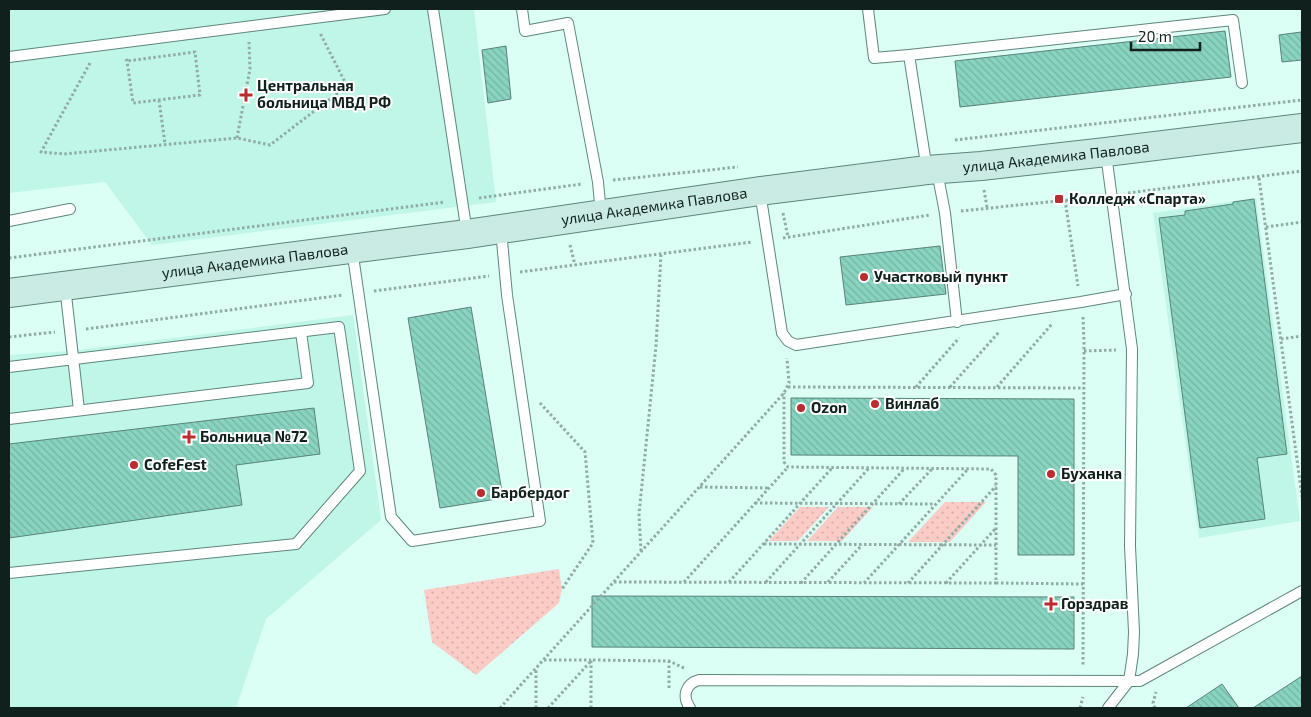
<svg xmlns="http://www.w3.org/2000/svg" width="1311" height="717" font-family="'Exo 2',sans-serif">
  <style>
    .built { fill: #c0f6e8 }
    .park { fill: url(#park-dots) }
    .building { fill: url(#building-back-hatch); stroke: #5a8379 }
    .lines { fill: none; stroke-linecap: round; stroke-linejoin: round }
    .lane-casing { stroke: #5d867c; stroke-width: 12 }
    .secondary-casing { stroke: #5d867c; stroke-width: 30 }
    .path { stroke: #90aca5; stroke-width: 3; stroke-dasharray: 2.5 2.5; stroke-linecap: butt }
    .lane { stroke: #fff; stroke-width: 10 }
    .secondary { stroke: #c9ebe4; stroke-width: 28 }
    .poi-dot { fill: #bb2c2f; stroke: #fff; stroke-width: 2 }
    .labels { text-anchor: middle; stroke-width: 4; stroke-linejoin: round; paint-order: stroke }
    .poi-label { font-size: 15px; font-weight: bold; fill: #10211d; stroke: #fff; text-anchor: start }
    .street-label { font-size: 15px; fill: #10211d; stroke: #fff }
  </style>
  <defs>
    <pattern id="park-dots" width="8" height="8" patternUnits="userSpaceOnUse" patternTransform="scale(1.25)"><rect width="8" height="8" fill="#fbcbc6"/><path d="M2 2h.1M6 6h.1" fill="none" stroke="#d6aeaa" stroke-width="1.8" stroke-linecap="round"/></pattern>
    <pattern id="building-back-hatch" width="6" height="6" patternUnits="userSpaceOnUse" patternTransform="scale(1.25)"><rect width="6" height="6" fill="#89d3c1"/><path d="M-1 5l2 2M0 0l6 6M5-1l2 2" fill="none" stroke="#75b5a5"/></pattern>
  </defs>
  <rect width="100%" height="100%" fill="#dbfef5"/>
  <path class="built" d="M 9,9 L 474,9 L 496,202 L 152,245 L 105,182 L 9,193 Z
    M 1256,198 L 1300,521 L 1199,538 L 1153,213 Z
    M 353,315 L 381,520 L 266,619 L 236,708 L 9,708 L 9,355 L 71,351 Z"/>
  <path class="park" d="M 945,502 L 986,502 L 950,542 L 908,542 Z
    M 800,507 L 829,507 L 798,541 L 769,541 Z
    M 838,507 L 873,507 L 842,541 L 807,541 Z
    M 559,569 L 562,589 L 559,603 L 476,675 L 432,642 L 424,590 Z"/>
  <path class="building" d="M 1225,31 L 1231,77 L 960,107 L 955,61 Z
    M 1301,32 L 1302,60 L 1282,62 L 1279,35 Z
    M 506,46 L 511,99 L 488,103 L 482,50 Z
    M 1254,199 L 1287,454 L 1257,458 L 1265,519 L 1200,528 L 1159,218 L 1185,215 L 1185,211 L 1233,204 L 1233,202 Z
    M 940,246 L 946,294 L 846,305 L 840,257 Z
    M 471,307 L 503,498 L 440,508 L 408,318 Z
    M 791,398 L 1074,399 L 1074,555 L 1018,555 L 1018,456 L 791,455 Z
    M 314,408 L 320,454 L 236,465 L 242,505 L 9,538 L 9,444 Z
    M 592,596 L 1074,597 L 1074,649 L 592,647 Z
    M 1302,676 L 1302,708 L 1253,708 Z
    M 1222,684 L 1239,708 L 1186,708 Z"/>
  <g class="lines">
    <defs>
      <path id="lane" d="M 433,9 L 467,233
        M 522,9 L 525,31 L 568,23 L 598,182 L 601,214
        M 868,9 L 874,58 L 909,55
        M 9,57 L 385,9
        M 1106,154 L 1132,349 L 1130,546 L 1134,632 L 1133,654 L 1129,681 L 1108,708
        M 927,170 L 909,55 L 1233,20 L 1242,83
        M 937,171 L 945,213 L 957,322
        M 760,192 L 782,333 L 788,341 L 796,345 L 1081,302 L 1126,294
        M 9,221 L 70,209
        M 352,249 L 391,517 L 412,541 L 540,521 L 507,295 L 501,230
        M 65,286 L 79,410
        M 9,367 L 339,327 L 360,471 L 296,544 L 9,573
        M 9,419 L 308,383 L 301,332
        M 690,708 C 682,697 685,684 699,680 L 1140,681 L 1302,591"/>
      <g id="secondary">
        <path id="s1" d="M 9,293 L 467,234 L 760,191 L 927,170 L 981,166 L 1106,152 L 1302,128"/>
      </g>
    </defs>
    <use href="#lane" class="lane-casing"/>
    <use href="#secondary" class="secondary-casing"/>
    <path class="path" d="M 126,59 L 127,61 L 133,103 L 200,95 L 195,52 L 127,61
      M 90,63 L 41,152 L 64,154 L 237,138 L 270,145 L 347,86 L 320,33
      M 159,100 L 165,144
      M 237,138 L 250,69 L 249,42
      M 955,140 L 1302,100
      M 1259,178 L 1302,497
      M 613,180 L 738,167
      M 984,190 L 987,207
      M 1128,193 L 1302,171
      M 479,198 L 582,184
      M 1065,200 L 1078,286
      M 961,211 L 1096,197
      M 783,213 L 788,237
      M 1266,227 L 1302,222
      M 783,238 L 930,215
      M 570,245 L 575,265
      M 9,258 L 445,202
      M 520,272 L 752,242
      M 374,291 L 489,276
      M 1083,317 L 1084,342 L 1083,666
      M 86,329 L 343,295
      M 9,337 L 55,332
      M 1281,339 L 1302,336
      M 1084,351 L 1116,350
      M 788,387 L 1084,388
      M 916,387 L 959,338
      M 950,387 L 999,332
      M 997,387 L 1052,324
      M 540,403 L 585,452 L 593,543 L 562,589
      M 700,487 L 769,488
      M 755,503 L 935,504
      M 899,504 L 932,469
      M 764,544 L 996,545
      M 641,551 L 639,514 L 656,346 L 661,254
      M 614,582 L 996,583 L 996,475 L 991,469 L 788,467 L 784,462 L 784,393
      M 684,582 L 788,467
      M 729,582 L 832,468
      M 766,582 L 869,468
      M 828,582 L 862,545
      M 801,583 L 904,469
      M 864,583 L 968,469
      M 908,583 L 996,486
      M 946,583 L 996,528
      M 996,583 L 1083,584
      M 544,660 L 591,660
      M 669,688 L 669,661
      M 500,708 L 784,393 L 789,383 L 787,358
      M 536,708 L 536,669
      M 548,708 L 591,661
      M 591,708 L 591,660 L 669,661 L 686,669
      M 1080,708 L 1083,697
      M 1155,708 L 1153,703 L 1156,692"/>
    <use href="#lane" class="lane"/>
    <use href="#secondary" class="secondary"/>
  </g>
  <g class="poi-dot">
    <path d="M243.5 87.5h5v5h5v5h-5v5h-5v-5h-5v-5h5z"/>
    <rect x="1054" y="194" width="10" height="10" rx="2.5"/>
    <circle cx="864" cy="277" r="5"/>
    <circle cx="875" cy="404" r="5"/>
    <circle cx="801" cy="408" r="5"/>
    <path d="M186.5 429.5h5v5h5v5h-5v5h-5v-5h-5v-5h5z"/>
    <circle cx="134" cy="465" r="5"/>
    <circle cx="1051" cy="474" r="5"/>
    <circle cx="481" cy="493" r="5"/>
    <path d="M1048.5 596.5h5v5h5v5h-5v5h-5v-5h-5v-5h5z"/>
  </g>
  <g class="labels">
    <g class="poi-label">
      <text x="257" y="91">Центральная<tspan x="257" dy="17">больница МВД РФ</tspan></text>
      <text x="1069" y="204">Колледж «Спарта»</text>
      <text x="874" y="282">Участковый пункт</text>
      <text x="885" y="409">Винлаб</text>
      <text x="811" y="413">Ozon</text>
      <text x="200" y="442">Больница №72</text>
      <text x="144" y="470">CofeFest</text>
      <text x="1061" y="479">Буханка</text>
      <text x="491" y="498">Барбердог</text>
      <text x="1061" y="609">Горздрав</text>
    </g>
    <g class="street-label">
      <text dy="5" stroke="none"><textPath href="#s1" startOffset="1056">улица Академика Павлова</textPath></text>
      <text dy="5" stroke="none"><textPath href="#s1" startOffset="651">улица Академика Павлова</textPath></text>
      <text dy="5" stroke="none"><textPath href="#s1" startOffset="248">улица Академика Павлова</textPath></text>
    </g>
  </g>
  <rect width="1311" height="717" fill="none" stroke="#10211d" stroke-width="20"/>
  <path d="M1131 42v8h69v-8" fill="none" stroke="#10211d" stroke-width="2.5"/>
  <text x="1138" y="42" font-size="15" fill="#10211d" stroke="#ffffff" stroke-width="4" paint-order="stroke">20 m</text>
</svg>
